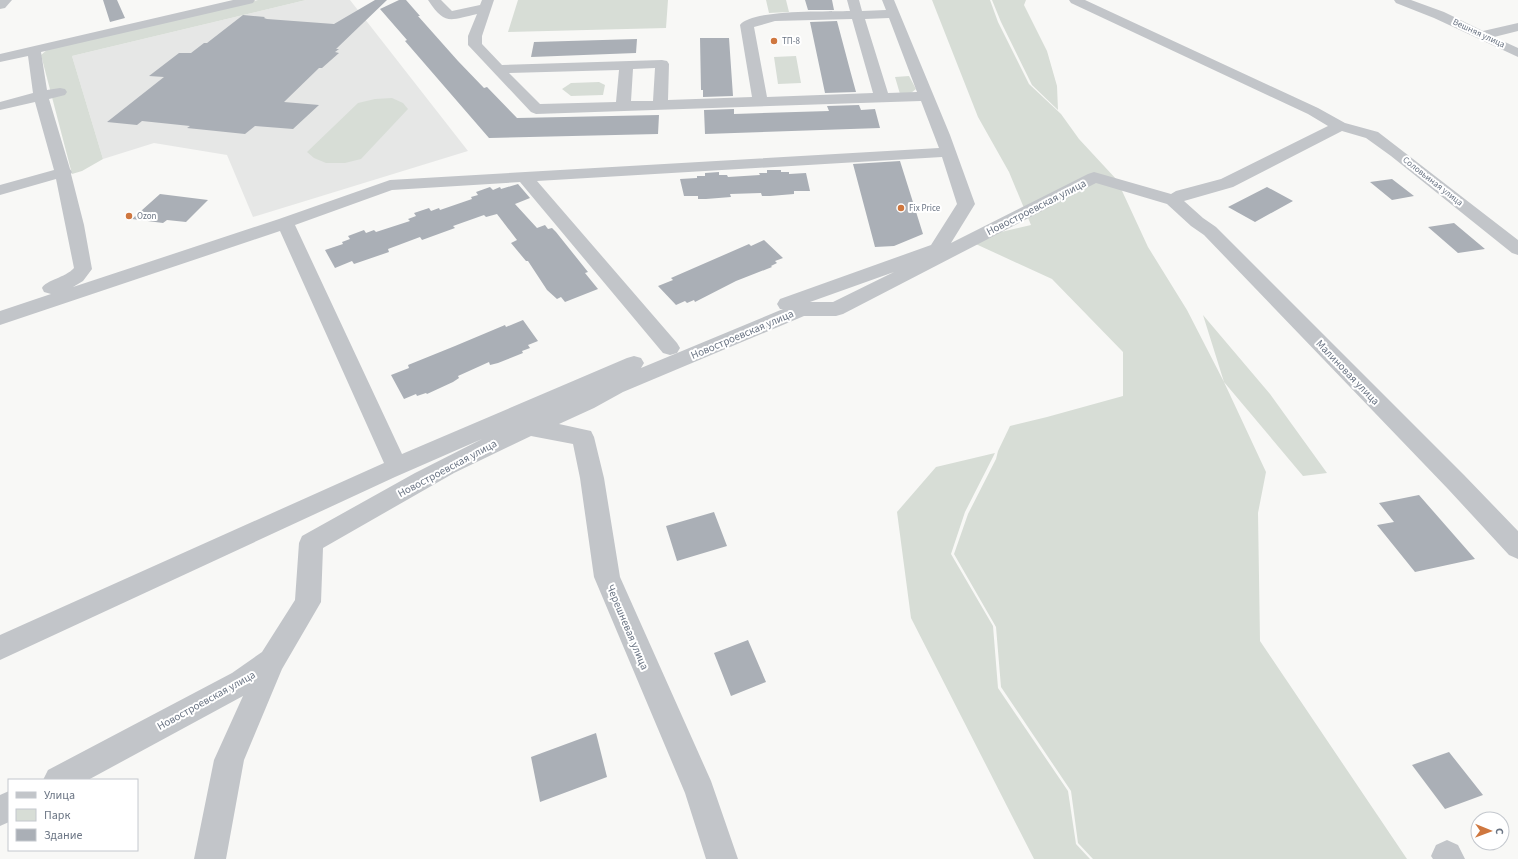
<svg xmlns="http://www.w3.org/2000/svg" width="1518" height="859" font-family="'Source Sans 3',sans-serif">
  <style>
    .built { fill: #e6e7e6 }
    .green { fill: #d7ddd6 }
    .building { fill: #aaafb6 }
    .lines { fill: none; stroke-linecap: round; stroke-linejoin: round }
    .minor { fill: #c2c5c9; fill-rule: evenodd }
    .poi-dot { fill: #cf773f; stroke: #fff; stroke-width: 1.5 }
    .labels { text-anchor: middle; stroke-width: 4; stroke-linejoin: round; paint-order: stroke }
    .far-street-label { font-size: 9px; fill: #6b7584; stroke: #fff }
    .far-poi-label { font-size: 9px; fill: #6b7584; stroke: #fff; text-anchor: start }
    .street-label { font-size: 11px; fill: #6b7584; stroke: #fff }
  </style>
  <rect width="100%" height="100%" fill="#f8f8f6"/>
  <path class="built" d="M 306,0 L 350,0 L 468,151 L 253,217 L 227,155 L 154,143 L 103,159 L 72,56 Z"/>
  <path class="green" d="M 258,0 L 306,0 L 72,56 L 103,159 L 82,171 L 72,174 L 41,55 L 48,49 Z
    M 518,0 L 668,0 L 666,28 L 508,32 Z
    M 766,0 L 786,0 L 789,12 L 769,13 Z
    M 932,0 L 990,0 L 998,22 L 1029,84 L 1061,114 L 1079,139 L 1117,180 L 1148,247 L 1187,310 L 1224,382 L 1203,315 L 1270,394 L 1327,473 L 1303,476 L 1224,382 L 1266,472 L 1258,513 L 1260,641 L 1407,859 L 1093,859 L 1078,843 L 1071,791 L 1001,687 L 996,627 L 954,554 L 968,514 L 996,459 L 998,451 L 1010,426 L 1047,417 L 1123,396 L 1123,352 L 1052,279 L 967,240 L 1031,225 L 1009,172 L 978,117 Z
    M 992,0 L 1026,0 L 1024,5 L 1047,51 L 1057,86 L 1058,110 L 1032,85 L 1001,22 Z
    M 796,56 L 801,83 L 778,84 L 774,57 Z
    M 909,76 L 916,89 L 911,93 L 900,94 L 895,77 Z
    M 599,82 L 605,85 L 603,95 L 571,96 L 562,89 L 571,83 Z
    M 392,98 L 403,103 L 408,109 L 361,159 L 345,163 L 326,163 L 314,158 L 307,152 L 358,103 L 375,99 Z
    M 995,453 L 965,512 L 951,554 L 993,626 L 998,688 L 1068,791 L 1076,844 L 1090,859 L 1034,859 L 911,618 L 897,512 L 936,467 Z"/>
  <path class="building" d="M 103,0 L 117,0 L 125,18 L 110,22 Z
    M 375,0 L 387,0 L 336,49 L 339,49 L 335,52 L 339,53 L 322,68 L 319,68 L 284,102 L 319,105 L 293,129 L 255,126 L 245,134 L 187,128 L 190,126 L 142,121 L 137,125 L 107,122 L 164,77 L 149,76 L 179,53 L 191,53 L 204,43 L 207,43 L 243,15 L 265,17 L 264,18 L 267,19 L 334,24 Z
    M 399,0 L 406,0 L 420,16 L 418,16 L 458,61 L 484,88 L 487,87 L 517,118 L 659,115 L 658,134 L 489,138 L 405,41 L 407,40 L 380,9 Z
    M 805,0 L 832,0 L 834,10 L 808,10 Z
    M 837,21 L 850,70 L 856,92 L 825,93 L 810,22 Z
    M 700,38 L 729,38 L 733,96 L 703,97 L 703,90 L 701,90 Z
    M 637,39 L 636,53 L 531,57 L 534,42 Z
    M 859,105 L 861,110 L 875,109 L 880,128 L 705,134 L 704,110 L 734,109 L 734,114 L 829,111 L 827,106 Z
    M 900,161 L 923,234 L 894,246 L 875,247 L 853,164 Z
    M 767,170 L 781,170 L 781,172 L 789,172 L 789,174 L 806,173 L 810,191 L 794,191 L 794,194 L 770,196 L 762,196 L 761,193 L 730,194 L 731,197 L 706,199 L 698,199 L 698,196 L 684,196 L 680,179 L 697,178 L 697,176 L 705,176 L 705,173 L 719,172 L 719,175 L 727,175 L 728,177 L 760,175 L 759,173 L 767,173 Z
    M 1392,179 L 1414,196 L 1392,200 L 1370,182 Z
    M 518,184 L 530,198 L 515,204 L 537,228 L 545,225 L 548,229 L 552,228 L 556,232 L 588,272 L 585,273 L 598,289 L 565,302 L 561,297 L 557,299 L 547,290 L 528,261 L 526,261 L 511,243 L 517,240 L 497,214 L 486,217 L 484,215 L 453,226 L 455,228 L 422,240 L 420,237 L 388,249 L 389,252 L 354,264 L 352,261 L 335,268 L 325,250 L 343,244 L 342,242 L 350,239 L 348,236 L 364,230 L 366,233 L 374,230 L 376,232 L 410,221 L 408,219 L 416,216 L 414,213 L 429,208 L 431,211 L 439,208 L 440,210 L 472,199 L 471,197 L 478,195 L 476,192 L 490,187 L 493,190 L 500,187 L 501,189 Z
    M 1267,187 L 1293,201 L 1255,222 L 1228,207 Z
    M 160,194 L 208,200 L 186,222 L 167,220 L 163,223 L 132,219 Z
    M 1454,223 L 1485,249 L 1458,253 L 1428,227 Z
    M 764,240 L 783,258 L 775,261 L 777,263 L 771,266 L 772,267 L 736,281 L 695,302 L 694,300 L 687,303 L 685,301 L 676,305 L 658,286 L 673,280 L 671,278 L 749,244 L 751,246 Z
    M 523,320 L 538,341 L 528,345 L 530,348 L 522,351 L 523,353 L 498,363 L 490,365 L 489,362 L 458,376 L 459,378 L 453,382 L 427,394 L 426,393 L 417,396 L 416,394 L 404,399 L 391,375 L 409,368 L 408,365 L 455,346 L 505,325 L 506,327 Z
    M 1419,495 L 1475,559 L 1415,572 L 1377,525 L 1394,522 L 1379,503 Z
    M 714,512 L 727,546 L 677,561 L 666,526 Z
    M 748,640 L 766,682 L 731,696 L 714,653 Z
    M 596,733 L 607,777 L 540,802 L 531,757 Z
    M 1449,752 L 1483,795 L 1445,809 L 1412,765 Z"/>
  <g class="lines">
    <path class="minor" d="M 0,0 L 12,0 L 5,8 L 0,9 Z
      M 233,0 L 255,0 L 253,3 L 249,4 L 41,52 L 47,90 L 60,88 L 65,89 L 67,92 L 65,95 L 49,99 L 70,169 L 72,172 L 71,174 L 84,225 L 92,269 L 83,281 L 73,287 L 279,219 L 390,180 L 939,148 L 921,101 L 536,114 L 531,112 L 468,45 L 468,36 L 477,14 C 450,20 445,26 428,0 L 441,0 L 452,11 L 480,5 L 482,0 L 494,0 L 482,36 L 482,44 L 502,65 L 662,60 L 667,61 L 669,64 L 668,100 L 752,97 L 740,25 C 751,9 829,12 850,11 L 847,0 L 859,0 L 862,11 L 886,10 L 882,0 L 894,0 L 950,135 L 975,204 L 951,243 L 1088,174 L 1094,172 L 1171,194 L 1176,191 L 1221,179 L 1328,126 L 1308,114 L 1071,3 L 1069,0 L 1085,0 L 1318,108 L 1345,123 L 1378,132 L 1518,240 L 1518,255 L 1512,253 L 1391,156 L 1366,138 L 1342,131 L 1233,187 L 1184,201 L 1203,218 L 1216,227 L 1464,475 L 1518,531 L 1518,559 L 1509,555 L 1448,489 L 1204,235 L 1191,226 L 1167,204 L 1096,183 L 843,314 L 836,316 L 804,316 L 623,392 L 594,408 L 559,424 L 591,431 L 594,437 L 604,478 L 620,577 L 711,781 L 738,859 L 706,859 L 685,793 L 594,577 L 580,478 L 573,444 L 531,436 L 454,473 L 323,548 L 321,602 L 282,669 L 244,760 L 226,859 L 194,859 L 214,760 L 243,696 L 88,780 L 43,780 L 48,770 L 232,673 L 262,652 L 295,600 L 299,543 L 302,536 L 415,473 L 482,439 L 395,477 L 0,660 L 0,635 L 384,463 L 280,231 L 0,325 L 0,311 L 51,294 L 44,292 L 42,288 C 46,280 65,278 74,268 L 56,179 L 0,195 L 0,185 L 54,170 L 35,102 L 0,110 L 0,102 L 33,93 L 28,56 L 0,62 L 0,54 ZM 889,18 L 917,92 L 888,93 L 865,19 ZM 852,19 L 873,93 L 767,97 L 754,27 L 775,21 ZM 655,68 L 653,101 L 631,101 L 633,69 ZM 619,70 L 616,102 L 540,104 L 509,73 ZM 942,157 L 957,204 L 931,245 L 780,299 L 777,304 L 780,309 L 783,309 L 641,368 L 644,363 L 641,358 L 634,356 L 627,358 L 402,454 L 295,225 L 392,190 L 520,182 L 663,353 L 670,355 L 677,353 L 680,348 L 677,343 L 537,181 ZM 894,272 L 833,302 L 810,302 Z
      M 1394,0 L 1411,0 L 1444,12 L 1483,31 L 1518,23 L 1518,31 L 1494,37 L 1518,48 L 1518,57 L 1434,18 L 1396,3 Z
      M 9,791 L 9,822 L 0,826 L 0,795 Z
      M 1447,840 L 1458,845 L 1465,859 L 1433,859 L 1431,856 L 1436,845 Z"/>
  </g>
  <g class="poi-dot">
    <circle cx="774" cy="41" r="4"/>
    <circle cx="901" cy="208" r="4"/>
    <circle cx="129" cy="216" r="4"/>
  </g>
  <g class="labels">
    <g class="far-street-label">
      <text transform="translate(1479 33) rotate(25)" y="3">Вешняя улица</text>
      <text transform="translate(1433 181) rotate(38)" y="3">Соловьиная улица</text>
    </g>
    <g class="far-poi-label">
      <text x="782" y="44">ТП-8</text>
      <text x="909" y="211">Fix Price</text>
      <text x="137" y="219">Ozon</text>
    </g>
    <g class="street-label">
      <text transform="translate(1036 207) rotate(-27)" y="4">Новостроевская улица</text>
      <text transform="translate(742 334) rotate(-23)" y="4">Новостроевская улица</text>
      <text transform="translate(1348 372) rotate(46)" y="4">Малиновая улица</text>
      <text transform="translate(447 468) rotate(-28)" y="4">Новостроевская улица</text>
      <text transform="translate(628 627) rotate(67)" y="4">Черешневая улица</text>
      <text transform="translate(206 700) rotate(-29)" y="4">Новостроевская улица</text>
    </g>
  </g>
  <rect x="8" y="779" width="130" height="72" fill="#ffffff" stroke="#c4c8ce"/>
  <rect x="16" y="792" width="20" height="6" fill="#c2c5c9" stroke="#c4c8ce"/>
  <text x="44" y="799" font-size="12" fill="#6b7584">Улица</text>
  <rect x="16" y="809" width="20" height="12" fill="#d7ddd6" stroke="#c4c8ce"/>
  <text x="44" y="819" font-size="12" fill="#6b7584">Парк</text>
  <rect x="16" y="829" width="20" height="12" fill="#aaafb6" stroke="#c4c8ce"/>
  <text x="44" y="839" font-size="12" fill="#6b7584">Здание</text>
  <g transform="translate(1490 831) rotate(91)"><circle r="19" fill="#ffffff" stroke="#c4c8ce"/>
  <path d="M0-3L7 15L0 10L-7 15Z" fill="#cf773f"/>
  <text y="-6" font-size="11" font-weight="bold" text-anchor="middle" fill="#6b7584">С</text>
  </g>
</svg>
